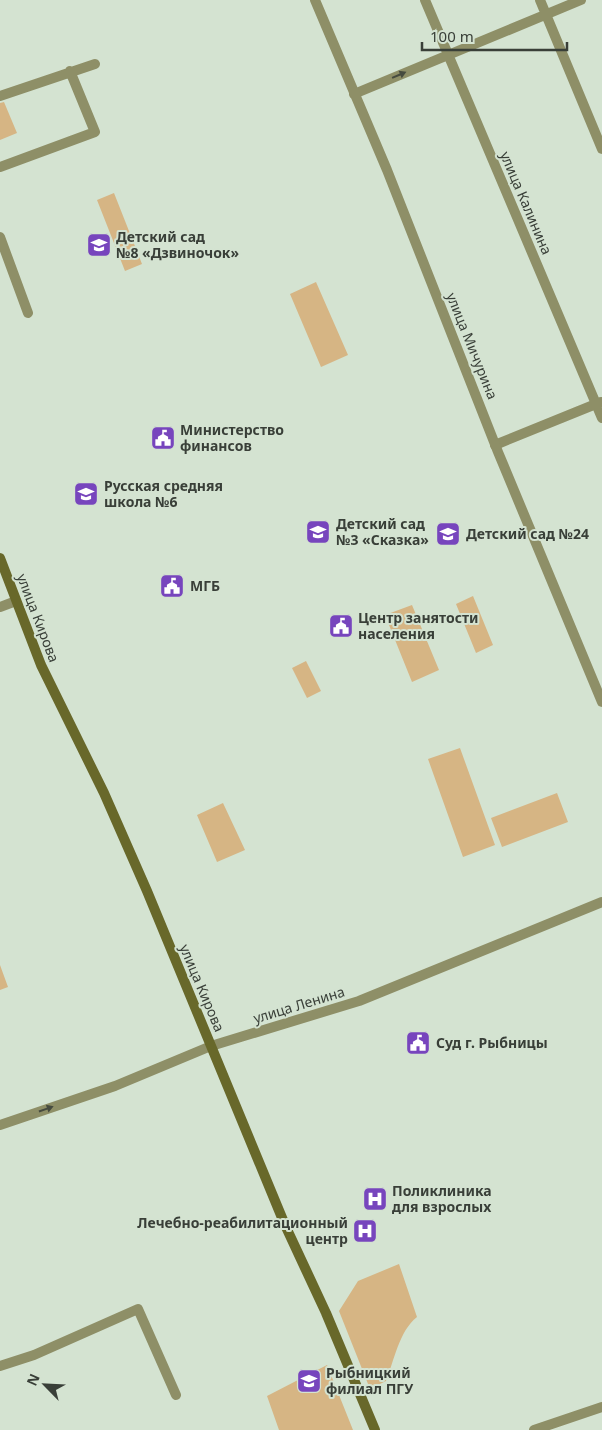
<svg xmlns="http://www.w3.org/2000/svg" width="602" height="1430" font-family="'Noto Sans',sans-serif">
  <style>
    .green { fill: #d6b584 }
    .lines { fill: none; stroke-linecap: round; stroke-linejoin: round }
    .minor { stroke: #8e8f67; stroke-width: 10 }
    .tertiary { stroke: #8e8f67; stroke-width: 10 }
    .secondary { stroke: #68682a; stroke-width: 10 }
    .oneway { fill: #464b3f }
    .labels { text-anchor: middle; stroke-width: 4; stroke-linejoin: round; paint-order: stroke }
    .street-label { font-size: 14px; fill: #393f38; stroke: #d4e3d1 }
    .poi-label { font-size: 14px; font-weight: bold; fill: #393f38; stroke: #d4e3d1; text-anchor: start }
  </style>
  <rect width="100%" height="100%" fill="#d4e3d1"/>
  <path class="green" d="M 4,102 L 17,133 L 0,140 L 0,103 Z
    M 114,193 L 142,264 L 125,271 L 97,200 Z
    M 316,282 L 348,355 L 321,367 L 290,294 Z
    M 473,596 L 493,645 L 476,653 L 456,604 Z
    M 412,605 L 439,670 L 412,682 L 385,615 Z
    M 306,661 L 321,691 L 307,698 L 292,668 Z
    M 460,748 L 495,845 L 463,857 L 428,759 Z
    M 557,793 L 568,822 L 502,847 L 491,818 Z
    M 223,803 L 245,850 L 217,862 L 197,815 Z
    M 0,965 L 8,987 L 0,990 Z
    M 399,1264 L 417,1317 C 399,1331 394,1361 386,1381 L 370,1389 L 339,1311 L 358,1281 Z
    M 327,1365 L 353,1430 L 279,1430 L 267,1396 Z"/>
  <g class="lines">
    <path class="minor" d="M 425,0 L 602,418
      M 540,0 L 602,149
      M 354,94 L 581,0
      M 0,96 L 95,64
      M 0,167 L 95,132 L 70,71
      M 0,237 L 28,313
      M 495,445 L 601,402
      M 0,1125 L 115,1086 L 211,1046 L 359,1001 L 602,902
      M 0,1366 L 34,1355 L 138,1309 L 176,1395
      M 534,1430 L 602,1407"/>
    <path class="tertiary" d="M 315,0 L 387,170 L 498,452 L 602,702
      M 0,607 L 16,601"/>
    <path class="secondary" d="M 0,558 L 41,665 L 104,793 L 147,891 L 285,1225 L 326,1313 L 375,1430"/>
  </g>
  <defs><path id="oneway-solid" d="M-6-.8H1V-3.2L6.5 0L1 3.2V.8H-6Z" transform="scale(1.25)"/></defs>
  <g class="oneway">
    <use href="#oneway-solid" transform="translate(399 75) rotate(-23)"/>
    <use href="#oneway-solid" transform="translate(46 1109) rotate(-19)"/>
  </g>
  <defs>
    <symbol id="school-square" viewBox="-11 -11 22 22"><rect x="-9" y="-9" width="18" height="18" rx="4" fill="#7745bd" stroke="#d4e3d1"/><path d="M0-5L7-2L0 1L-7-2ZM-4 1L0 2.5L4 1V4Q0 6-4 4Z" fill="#fff"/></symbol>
    <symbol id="civic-square" viewBox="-11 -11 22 22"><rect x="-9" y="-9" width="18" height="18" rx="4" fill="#7745bd" stroke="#d4e3d1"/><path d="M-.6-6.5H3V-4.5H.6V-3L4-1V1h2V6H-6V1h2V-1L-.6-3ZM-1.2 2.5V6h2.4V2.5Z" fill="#fff"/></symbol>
    <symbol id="hospital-square" viewBox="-11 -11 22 22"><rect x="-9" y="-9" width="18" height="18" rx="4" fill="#7745bd" stroke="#d4e3d1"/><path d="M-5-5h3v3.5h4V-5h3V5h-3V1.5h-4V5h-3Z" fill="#fff"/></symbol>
    <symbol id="university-square" viewBox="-11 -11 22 22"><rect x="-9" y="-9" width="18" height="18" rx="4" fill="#7745bd" stroke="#d4e3d1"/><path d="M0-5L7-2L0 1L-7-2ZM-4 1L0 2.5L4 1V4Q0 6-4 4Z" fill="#fff"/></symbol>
  </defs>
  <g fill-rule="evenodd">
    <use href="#school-square" x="85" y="231" width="28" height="28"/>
    <use href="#civic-square" x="149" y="424" width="28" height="28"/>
    <use href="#school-square" x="72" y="480" width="28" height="28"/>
    <use href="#school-square" x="304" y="518" width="28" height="28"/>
    <use href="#school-square" x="434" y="520" width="28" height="28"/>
    <use href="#civic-square" x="158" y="572" width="28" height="28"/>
    <use href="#civic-square" x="327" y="612" width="28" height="28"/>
    <use href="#civic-square" x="404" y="1029" width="28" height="28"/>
    <use href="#hospital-square" x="361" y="1185" width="28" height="28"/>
    <use href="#hospital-square" x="351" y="1217" width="28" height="28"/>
    <use href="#university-square" x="295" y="1367" width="28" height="28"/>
  </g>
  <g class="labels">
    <g class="street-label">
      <text transform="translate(526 203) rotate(67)" y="5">улица Калинина</text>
      <text transform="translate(472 346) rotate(68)" y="5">улица Мичурина</text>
      <text transform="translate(38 618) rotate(69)" y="5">улица Кирова</text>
      <text transform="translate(202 988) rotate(67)" y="5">улица Кирова</text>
      <text transform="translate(299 1005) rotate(-17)" y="5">улица Ленина</text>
    </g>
    <g class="poi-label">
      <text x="116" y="242">Детский сад<tspan x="116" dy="16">№8 «Дзвиночок»</tspan></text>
      <text x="180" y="435">Министерство<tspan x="180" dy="16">финансов</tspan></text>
      <text x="104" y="491">Русская средняя<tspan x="104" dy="16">школа №6</tspan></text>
      <text x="336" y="529">Детский сад<tspan x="336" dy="16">№3 «Сказка»</tspan></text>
      <text x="466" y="539">Детский сад №24</text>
      <text x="190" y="591">МГБ</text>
      <text x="358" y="623">Центр занятости<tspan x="358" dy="16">населения</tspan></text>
      <text x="436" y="1048">Суд г. Рыбницы</text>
      <text x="392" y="1196">Поликлиника<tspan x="392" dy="16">для взрослых</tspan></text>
      <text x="348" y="1228" text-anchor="end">Лечебно-реабилитационный<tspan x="348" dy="16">центр</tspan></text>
      <text x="326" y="1378">Рыбницкий<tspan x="326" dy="16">филиал ПГУ</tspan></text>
    </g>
  </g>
  <g transform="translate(45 1385) rotate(294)" stroke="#d4e3d1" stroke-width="4" paint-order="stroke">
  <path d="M0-4L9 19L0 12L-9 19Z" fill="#393f38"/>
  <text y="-8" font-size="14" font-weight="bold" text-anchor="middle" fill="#393f38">N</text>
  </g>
  <path d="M422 42v8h145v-8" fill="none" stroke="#393f38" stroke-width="2.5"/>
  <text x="430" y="42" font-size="15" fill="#393f38" stroke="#d4e3d1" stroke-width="4" paint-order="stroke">100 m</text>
</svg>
